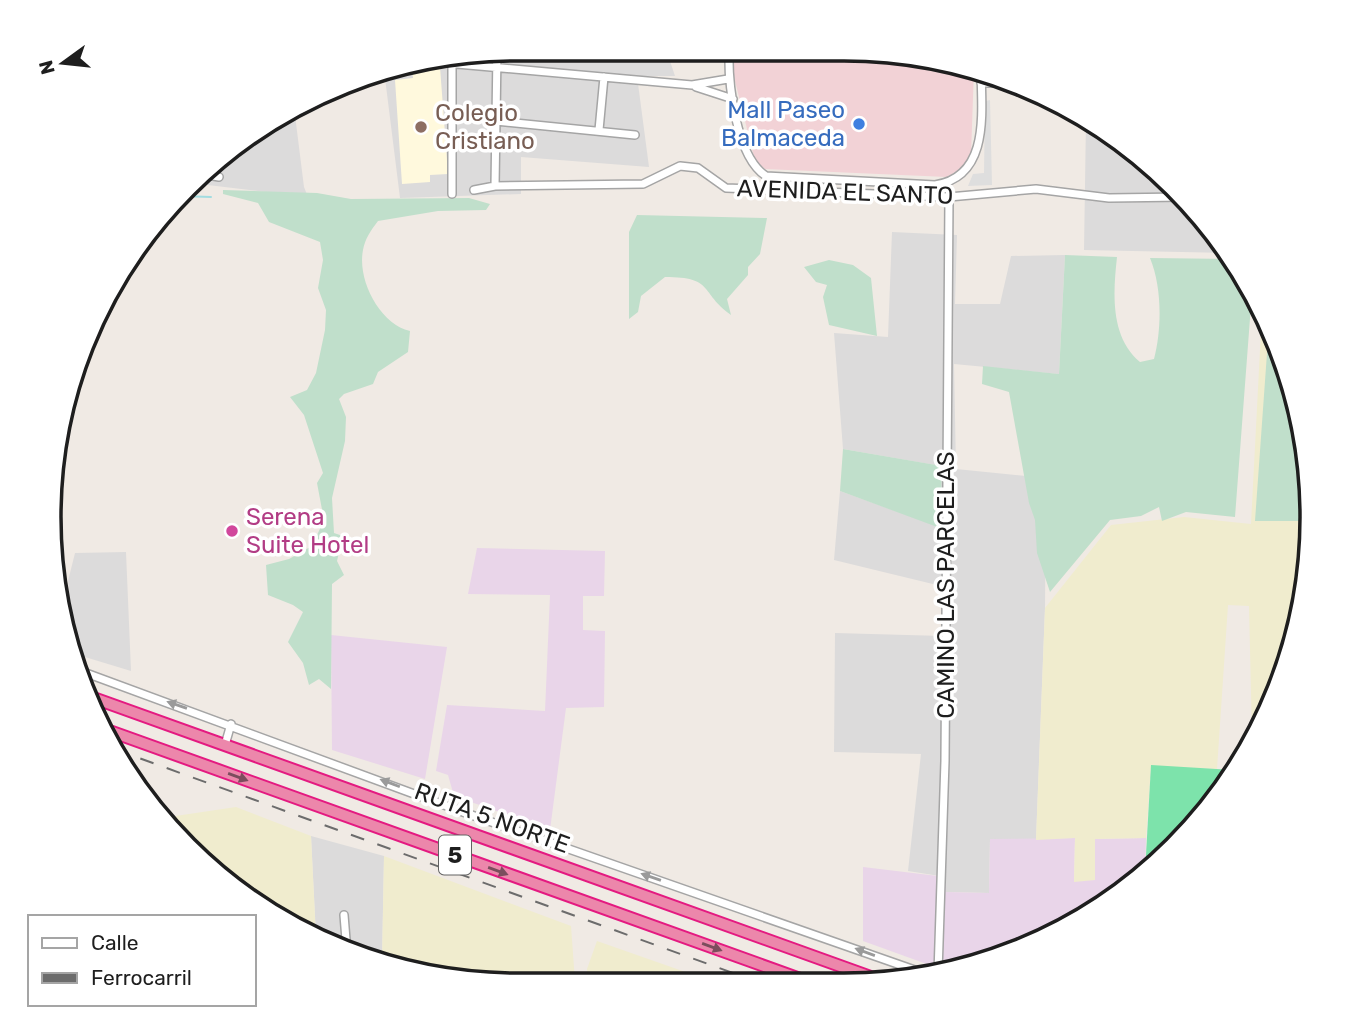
<svg xmlns="http://www.w3.org/2000/svg" width="1361" height="1034" font-family="Rubik,sans-serif">
  <style>
    .residential { fill: #dcdbdb }
    .commercial { fill: #f2d2d6 }
    .industrial { fill: #e9d5e9 }
    .education { fill: #fff9dd }
    .farmland { fill: #f0ecce }
    .wetland { fill: #c0dfcb }
    .pitch { fill: #7de3ab }
    .parking { fill: #dedede }
    .lines { fill: none; stroke-linecap: round; stroke-linejoin: round }
    .stream { stroke: #a2dce0; stroke-width: 2 }
    .minor-casing { stroke: #a5a5a5; stroke-width: 10 }
    .highway-casing { stroke: #e41a81; stroke-width: 14 }
    .minor { stroke: #fff; stroke-width: 7 }
    .highway { stroke: #ec87ab; stroke-width: 10 }
    .rail { stroke: #6c6c6c; stroke-width: 2; stroke-dasharray: 14 14; stroke-linecap: butt }
    .oneway { fill: #9a9a9a }
    .oneway2 { fill: #7b4d5d }
    .shop-dot { fill: #3f7fe0; stroke: #fff; stroke-width: 2.5 }
    .education-dot { fill: #8d6e63; stroke: #fff; stroke-width: 2.5 }
    .hotel-dot { fill: #d1479c; stroke: #fff; stroke-width: 2.5 }
    .labels { text-anchor: middle; stroke-width: 7; stroke-linejoin: round; paint-order: stroke }
    .shield { fill: #fff; stroke: #626262; stroke-width: 2 }
    .shield-label { font-size: 23px; font-weight: bold; fill: #1e1e1e }
    .shop-label { font-size: 24px; fill: #366cbe; stroke: #fff; text-anchor: end }
    .education-label { font-size: 24px; fill: #785e54; stroke: #fff; text-anchor: start }
    .street-label { font-size: 24px; fill: #1e1e1e; stroke: #fff }
    .hotel-label { font-size: 24px; fill: #b23c85; stroke: #fff; text-anchor: start }
    .rim { fill: none; stroke: #1e1e1e; stroke-width: 3.5 }
  </style>
  <rect width="100%" height="100%" fill="#f0eae4"/>
  <path class="residential" d="M 517,49 L 666,49 L 675,76 L 637,76 L 649,167 L 521,157 L 521,194 L 400,198 L 384,70 L 395,65 L 438,59 L 482,66 L 484,53 Z
    M 294,107 L 304,187 L 308,197 L 191,183 L 283,112 Z
    M 1086,120 L 1104,128 L 1175,186 L 1230,253 L 1084,250 Z
    M 892,232 L 957,235 L 955,304 L 1000,304 L 1011,256 L 1065,255 L 1059,374 L 954,364 L 956,469 L 1046,478 L 1045,608 L 1036,840 L 990,839 L 989,893 L 946,892 L 946,877 L 908,871 L 921,754 L 834,752 L 835,633 L 943,636 L 941,586 L 834,560 L 840,491 L 940,527 L 941,466 L 843,449 L 834,333 L 888,337 Z
    M 126,552 L 131,671 L 75,654 L 68,581 L 75,553 Z
    M 311,836 L 384,856 L 382,961 L 338,950 L 316,937 Z"/>
  <path class="commercial" d="M 733,50 L 874,50 L 974,69 L 971,155 L 967,165 L 947,177 L 765,169 L 755,161 L 733,73 Z"/>
  <path class="industrial" d="M 477,548 L 605,551 L 604,596 L 583,596 L 583,630 L 605,631 L 604,707 L 566,708 L 550,830 L 454,796 L 448,775 L 436,771 L 447,705 L 545,711 L 550,595 L 468,594 Z
    M 331,635 L 447,647 L 425,779 L 332,750 Z
    M 1075,838 L 1074,882 L 1094,839 L 1146,838 L 1145,873 L 1104,906 L 995,960 L 946,971 L 863,941 L 863,867 L 946,877 L 946,892 L 989,893 L 990,839 Z"/>
  <path class="education" d="M 440,67 L 448,174 L 430,175 L 430,182 L 402,184 L 395,80 L 413,78 L 412,69 Z"/>
  <path class="farmland" d="M 1262,311 L 1276,338 L 1303,425 L 1312,517 L 1303,608 L 1277,696 L 1255,737 L 1252,736 L 1249,606 L 1228,605 L 1217,769 L 1151,766 L 1146,838 L 1095,839 L 1095,880 L 1074,882 L 1075,838 L 1036,840 L 1045,608 L 1111,525 L 1184,517 L 1251,524 Z
    M 236,807 L 311,836 L 316,937 L 257,906 L 186,848 L 162,818 Z
    M 384,856 L 571,926 L 575,981 L 456,981 L 382,961 Z
    M 597,941 L 711,981 L 588,981 L 587,969 Z"/>
  <path class="wetland" d="M 223,190 L 317,193 L 351,199 L 469,198 L 490,204 L 486,210 L 438,211 L 378,221 C 371,230 365,239 363,250 C 357,280 380,324 410,331 L 408,352 L 378,372 L 373,384 L 344,394 L 339,399 L 346,417 L 345,441 L 332,498 L 334,533 L 343,536 L 337,561 L 344,575 L 332,584 L 331,689 L 319,679 L 309,685 L 303,663 L 288,642 L 303,612 L 293,605 L 268,595 L 266,565 L 289,559 L 312,546 L 324,520 L 317,483 L 323,473 L 304,415 L 290,397 L 307,390 L 316,373 L 325,330 L 326,310 L 318,288 L 323,260 L 320,242 L 269,222 L 258,203 L 223,194 Z
    M 637,215 L 767,218 L 760,254 L 748,267 L 748,275 L 727,299 L 731,315 C 699,292 715,277 665,277 L 641,296 L 638,312 L 629,319 L 629,232 Z
    M 1065,255 L 1117,257 C 1113,293 1110,337 1140,362 L 1154,359 C 1162,328 1162,287 1150,258 L 1234,259 L 1252,292 L 1235,517 L 1186,512 L 1162,521 L 1159,507 L 1141,516 L 1110,520 L 1050,592 L 1037,553 L 1035,520 L 1029,503 L 1009,392 L 982,384 L 983,366 L 1059,374 Z
    M 829,260 L 853,265 L 871,278 L 877,336 L 829,325 L 823,297 L 827,285 L 816,282 L 804,267 Z
    M 1269,325 L 1303,425 L 1312,521 L 1255,521 Z
    M 843,449 L 942,466 L 940,528 L 840,491 Z"/>
  <path class="pitch" d="M 1151,765 L 1233,770 L 1233,778 L 1175,848 L 1145,873 Z"/>
  <path class="parking" d="M 849,50 L 874,50 L 951,63 L 951,75 L 854,55 Z
    M 990,100 L 992,185 L 968,186 L 973,174 L 984,173 L 985,101 Z"/>
  <g class="lines">
    <path class="stream" d="M 179,196 L 211,197
      M 52,522 L 54,569"/>
    <defs>
      <path id="minor" d="M 729,50 C 728,84 736,157 766,176 L 935,185 C 989,177 982,115 981,72
        M 423,61 L 692,85 L 728,79
        M 452,64 L 452,194
        M 981,83 L 1005,83
        M 696,87 L 733,99
        M 496,121 L 635,135
        M 599,130 L 604,77
        M 202,174 L 219,177
        M 495,186 L 497,52
        M 474,190 L 495,186 L 643,184 L 680,166 L 698,168 L 726,188 L 949,197 L 1036,189 L 1109,198 L 1184,197
        M 75,669 L 463,812 L 929,975
        M 225,745 L 231,724
        M 344,915 L 347,952
        M 938,973 L 945,761 L 949,197"/>
      <path id="highway" d="M 88,696 L 882,981
        M 104,729 L 806,981"/>
    </defs>
    <use href="#minor" class="minor-casing"/>
    <use href="#highway" class="highway-casing"/>
    <use href="#minor" class="minor"/>
    <use href="#highway" class="highway"/>
    <path class="rail" d="M 114,749 L 755,981"/>
  </g>
  <defs><path id="oneway-solid" d="M-6-.8H1V-3.2L6.5 0L1 3.2V.8H-6Z" transform="scale(1.75)"/></defs>
  <g class="oneway">
    <use href="#oneway-solid" transform="translate(177 705) rotate(-161)"/>
    <use href="#oneway-solid" transform="translate(390 783) rotate(-159)"/>
    <use href="#oneway-solid" transform="translate(651 877) rotate(-161)"/>
    <use href="#oneway-solid" transform="translate(865 952) rotate(-160)"/>
  </g>
  <g class="oneway2">
    <use href="#oneway-solid" transform="translate(238 777) rotate(20)"/>
    <use href="#oneway-solid" transform="translate(498 871) rotate(20)"/>
    <use href="#oneway-solid" transform="translate(712 947) rotate(20)"/>
  </g>
  <circle class="shop-dot" cx="859" cy="124" r="7"/>
  <circle class="education-dot" cx="421" cy="127" r="7"/>
  <circle class="hotel-dot" cx="232" cy="531" r="7"/>
  <g class="labels">
    <rect class="shield" x="439" y="835.5" width="32" height="39" rx="5"/>
    <g class="shield-label">
      <text x="455" y="863">5</text>
    </g>
    <g class="shop-label">
      <text x="845" y="118">Mall Paseo<tspan x="845" dy="28">Balmaceda</tspan></text>
    </g>
    <g class="education-label">
      <text x="435" y="121">Colegio<tspan x="435" dy="28">Cristiano</tspan></text>
    </g>
    <g class="street-label">
      <text transform="translate(845 192) rotate(2)" y="8">AVENIDA EL SANTO</text>
      <text transform="translate(946 585) rotate(-90)" y="8">CAMINO LAS PARCELAS</text>
      <text transform="translate(492 818) rotate(20)" y="8">RUTA 5 NORTE</text>
    </g>
    <g class="hotel-label">
      <text x="246" y="525">Serena<tspan x="246" dy="28">Suite Hotel</tspan></text>
    </g>
  </g>
  <path d="M0 0H1361V1034H0ZM517 61H844A456 456 0 0 1 1300 517V517A456 456 0 0 1 844 973H517A456 456 0 0 1 61 517V517A456 456 0 0 1 517 61Z" fill="#fff" fill-rule="evenodd"/>
  <path class="rim" d="M517 61H844A456 456 0 0 1 1300 517V517A456 456 0 0 1 844 973H517A456 456 0 0 1 61 517V517A456 456 0 0 1 517 61Z"/>
  <rect x="28" y="915" width="228" height="91" fill="#ffffff" stroke="#a5a5a5" stroke-width="2"/>
  <rect x="42" y="938" width="35" height="10" fill="#ffffff" stroke="#a5a5a5" stroke-width="2"/>
  <text x="91" y="950" font-size="21" fill="#1e1e1e">Calle</text>
  <rect x="42" y="973" width="35" height="10" fill="#6c6c6c" stroke="#a5a5a5" stroke-width="2"/>
  <text x="91" y="985" font-size="21" fill="#1e1e1e">Ferrocarril</text>
  <g transform="translate(63 63) rotate(255)" stroke="#ffffff" stroke-width="5" paint-order="stroke">
  <path d="M0-5L12 26L0 18L-12 26Z" fill="#1e1e1e"/>
  <text y="-10" font-size="19" font-weight="bold" text-anchor="middle" fill="#1e1e1e">N</text>
  </g>
</svg>
